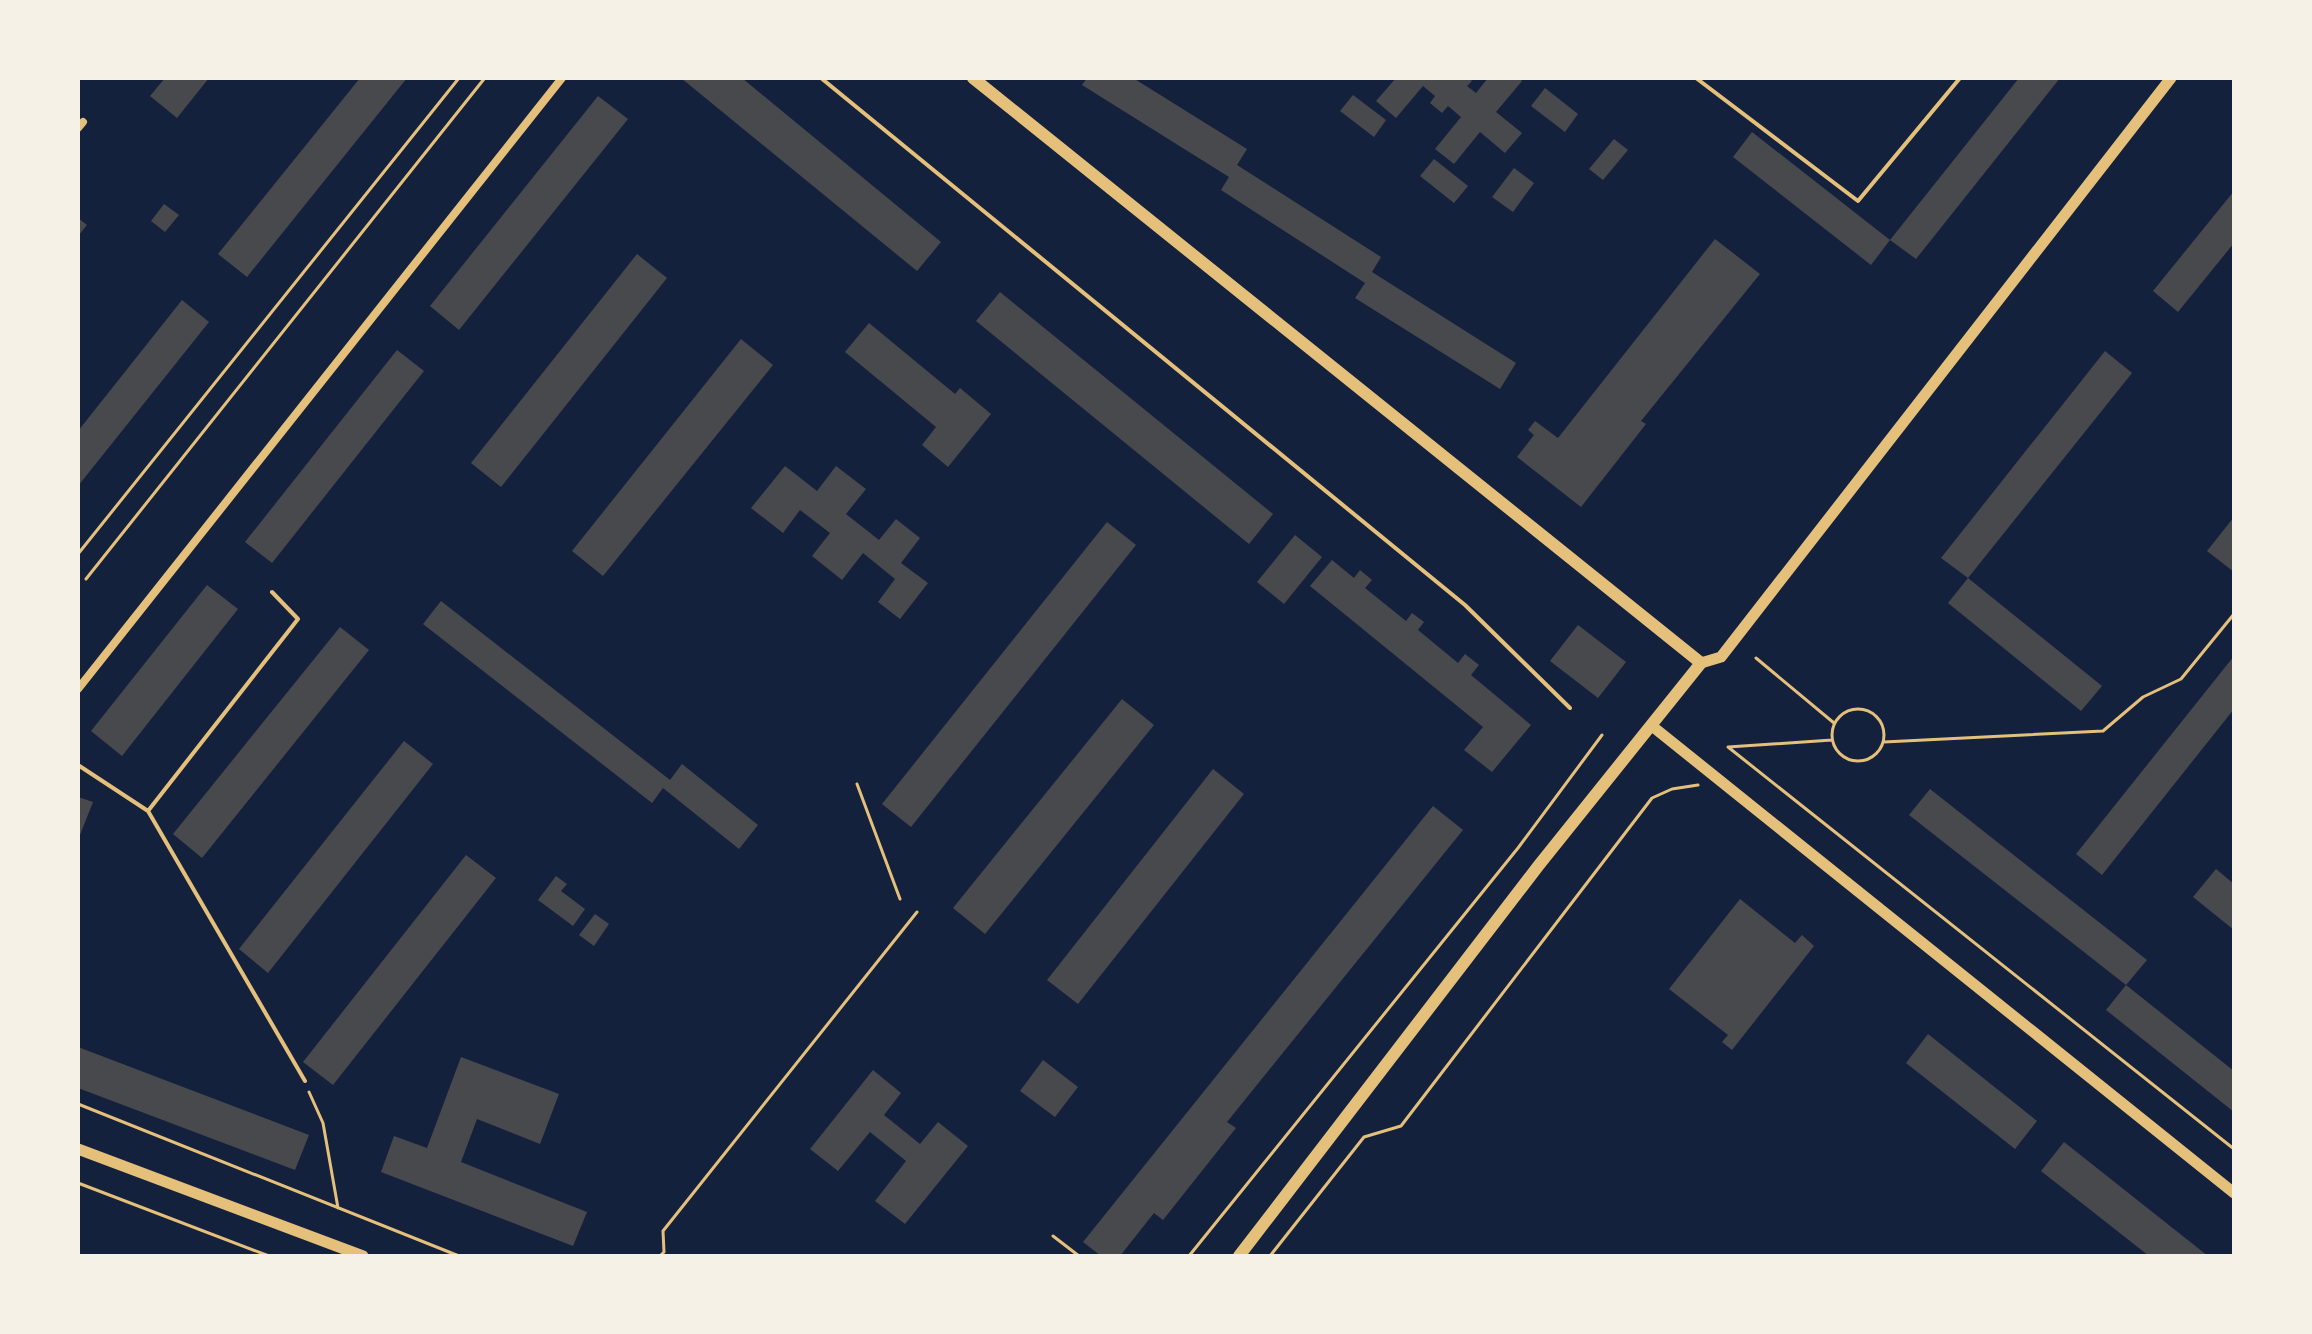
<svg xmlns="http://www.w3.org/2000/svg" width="2312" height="1334" font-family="Raleway,sans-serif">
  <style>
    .building { fill: #48494c }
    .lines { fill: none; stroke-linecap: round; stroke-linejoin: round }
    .path { stroke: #e5c07b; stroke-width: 3 }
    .service { stroke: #e5c07b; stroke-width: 4 }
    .minor { stroke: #e5c07b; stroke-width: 8 }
    .tertiary { stroke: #e5c07b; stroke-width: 11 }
    .secondary { stroke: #e5c07b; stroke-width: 12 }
  </style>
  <rect width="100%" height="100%" fill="#14213d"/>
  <path class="building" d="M 165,78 L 209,78 L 177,118 L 150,96 Z
    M 360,78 L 407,78 L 247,277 L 218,254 Z
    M 681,78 L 742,78 L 941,242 L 917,271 Z
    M 1087,78 L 1133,78 L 1247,149 L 1237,165 L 1381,257 L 1372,272 L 1516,363 L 1500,389 L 1355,298 L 1365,283 L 1221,190 L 1229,177 L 1082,85 Z
    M 1396,78 L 1468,78 L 1472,81 L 1467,86 L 1476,93 L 1488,78 L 1519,78 L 1522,81 L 1496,112 L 1522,133 L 1505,153 L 1480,132 L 1454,164 L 1435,149 L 1461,117 L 1448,106 L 1442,113 L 1430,103 L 1435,96 L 1423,86 L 1396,118 L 1376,101 Z
    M 2019,78 L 2060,78 L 1916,259 L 1890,240 Z
    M 1545,88 L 1578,114 L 1565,132 L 1531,106 Z
    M 1353,95 L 1386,120 L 1374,137 L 1340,111 Z
    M 598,96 L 628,119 L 459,330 L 430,306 Z
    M 1752,132 L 1890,240 L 1871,265 L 1733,157 Z
    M 1614,139 L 1628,150 L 1603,180 L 1589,169 Z
    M 1434,159 L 1468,186 L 1454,203 L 1420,176 Z
    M 1514,168 L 1534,183 L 1513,212 L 1492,197 Z
    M 2234,191 L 2234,243 L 2178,312 L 2153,291 Z
    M 164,204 L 179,215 L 165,232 L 151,221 Z
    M 78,218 L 87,225 L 78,236 Z
    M 1715,239 L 1760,274 L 1641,421 L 1646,424 L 1581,507 L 1517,457 L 1534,435 L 1528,430 L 1535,421 L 1558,438 Z
    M 637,254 L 667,278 L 501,487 L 471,463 Z
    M 1000,292 L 1273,514 L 1249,544 L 976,321 Z
    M 182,300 L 209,322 L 78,486 L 78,431 Z
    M 869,323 L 955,394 L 960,388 L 991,414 L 948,467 L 922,445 L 936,427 L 845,352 Z
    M 741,339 L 773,365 L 603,576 L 572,551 Z
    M 397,350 L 424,371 L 272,563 L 245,542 Z
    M 2105,351 L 2132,373 L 1968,578 L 1941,558 Z
    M 785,466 L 817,491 L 836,466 L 866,489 L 846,514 L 879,540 L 896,519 L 920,538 L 901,563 L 928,583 L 900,619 L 878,602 L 895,579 L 863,553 L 842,580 L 812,556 L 830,533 L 800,510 L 783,533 L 751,508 Z
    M 2234,517 L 2234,572 L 2207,551 Z
    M 1107,522 L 1136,545 L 911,827 L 882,804 Z
    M 1295,535 L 1322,557 L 1284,604 L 1257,582 Z
    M 1332,560 L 1354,578 L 1360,570 L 1372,580 L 1365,588 L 1406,621 L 1412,613 L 1424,622 L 1418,630 L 1458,663 L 1465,654 L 1479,665 L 1471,675 L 1531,725 L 1492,772 L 1464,750 L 1483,727 L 1310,586 Z
    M 1968,578 L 2102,686 L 2081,711 L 1948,603 Z
    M 207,585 L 238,609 L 122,756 L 91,731 Z
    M 441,601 L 670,780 L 682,764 L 758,825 L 739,849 L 663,788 L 652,803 L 423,624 Z
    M 1578,625 L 1626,662 L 1598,698 L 1550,661 Z
    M 340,627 L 369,650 L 202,858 L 173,834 Z
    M 2234,656 L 2234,709 L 2102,875 L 2076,854 Z
    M 1122,699 L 1154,725 L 985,934 L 953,908 Z
    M 404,741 L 433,764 L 268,973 L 239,949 Z
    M 1213,769 L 1244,794 L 1078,1004 L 1047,980 Z
    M 1930,789 L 2147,960 L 2126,985 L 1909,815 Z
    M 78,797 L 93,802 L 78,840 Z
    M 1433,806 L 1463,830 L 1227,1122 L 1236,1128 L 1163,1220 L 1154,1213 L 1120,1256 L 1101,1256 L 1083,1242 Z
    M 466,855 L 496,878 L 333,1085 L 303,1062 Z
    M 2216,869 L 2234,884 L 2234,930 L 2193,897 Z
    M 556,876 L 567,884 L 561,891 L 585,909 L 573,926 L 538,900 Z
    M 1740,899 L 1795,943 L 1802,935 L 1814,946 L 1732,1050 L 1722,1042 L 1728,1035 L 1669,989 Z
    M 595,914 L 609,924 L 594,946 L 579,935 Z
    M 2126,985 L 2234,1071 L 2234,1112 L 2106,1010 Z
    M 1928,1034 L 2037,1121 L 2015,1149 L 1906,1063 Z
    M 78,1047 L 309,1135 L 295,1170 L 78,1088 Z
    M 461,1057 L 559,1094 L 540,1144 L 477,1119 L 461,1162 L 587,1212 L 573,1246 L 381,1172 L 394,1136 L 427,1148 Z
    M 1043,1060 L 1078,1087 L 1055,1117 L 1020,1091 Z
    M 873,1070 L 901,1093 L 884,1115 L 920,1144 L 938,1122 L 968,1146 L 905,1224 L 875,1201 L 906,1161 L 870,1132 L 838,1171 L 810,1149 Z
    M 2064,1142 L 2208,1256 L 2149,1256 L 2041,1171 Z"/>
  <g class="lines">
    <path class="path" d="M 78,554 L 459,78
      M 86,579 L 484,79
      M 1756,658 L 1834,723
      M1832 735a26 26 0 1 1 52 0a26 26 0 1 1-52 0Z
      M 1884,742 L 2103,731 L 2143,697 L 2181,679 L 2234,614
      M 1728,747 L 2234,1149
      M 1728,747 L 1832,740
      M 857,784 L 900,899
      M 309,1092 L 323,1123 L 338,1208
      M 78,1104 L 459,1256
      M 78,1183 L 269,1256
      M 1053,1236 L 1079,1256
      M 660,1256 L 664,1252 L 663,1231 L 917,912
      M 1189,1256 L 1518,848 L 1602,735
      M 1270,1256 L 1364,1137 L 1401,1126 L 1652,798 L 1672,789 L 1698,785"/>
    <path class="service" d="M 821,78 L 1465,605 L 1570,708
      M 1696,78 L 1858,201 L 1960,78
      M 78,765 L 148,811 L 305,1081
      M 148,811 L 298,619 L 272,592"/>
    <path class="minor" d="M 78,128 L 83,122
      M 78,689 L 562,78"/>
    <path class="tertiary" d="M 1701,663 L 1721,657 L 2171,78
      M 1652,726 L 2234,1193
      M 78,1149 L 363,1256"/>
    <path class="secondary" d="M 973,78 L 1701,663 L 1539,865 L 1239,1256"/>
  </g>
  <rect width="2312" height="1334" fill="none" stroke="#f6f1e7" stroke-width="160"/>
</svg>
